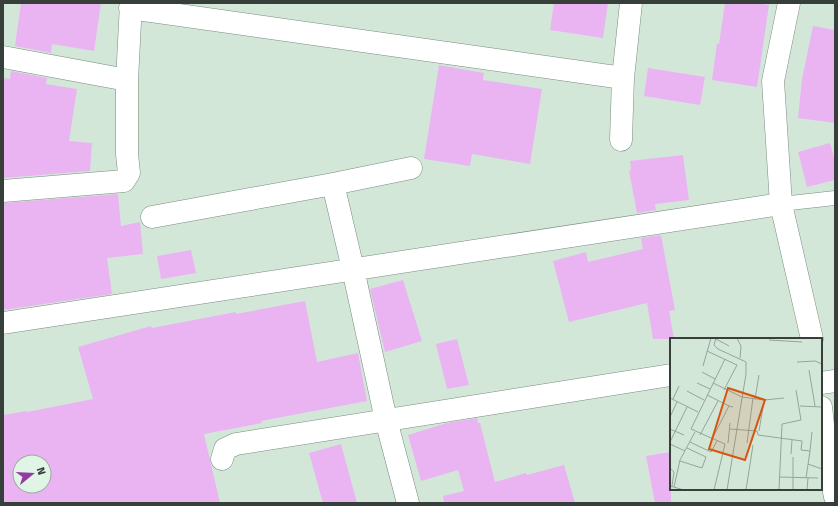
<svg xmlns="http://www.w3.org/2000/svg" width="838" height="506" font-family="'Fira Sans',sans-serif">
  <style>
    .building { fill: #eab4f2; fill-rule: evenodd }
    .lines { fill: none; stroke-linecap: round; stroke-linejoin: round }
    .lane-casing { stroke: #798c7f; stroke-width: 15 }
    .street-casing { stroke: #798c7f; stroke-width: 23 }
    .lane { stroke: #fff; stroke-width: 14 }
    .street { stroke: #fff; stroke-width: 22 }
    .inset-road { fill: none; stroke: #95a499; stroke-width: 1 }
    .view { fill: #d65611; fill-opacity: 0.15; stroke: #d65611; stroke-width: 2 }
    .inset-edge { fill: none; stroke: #373f3a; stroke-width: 2 }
  </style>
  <rect width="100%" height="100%" fill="#d3e7d9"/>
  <path class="building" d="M 21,3 L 101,3 L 94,51 L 52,44 L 51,53 L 15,46 Z
    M 554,3 L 608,3 L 603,38 L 550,30 Z
    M 725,3 L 756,3 L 769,5 L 757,87 L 712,80 L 717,43 L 719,44 Z
    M 813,26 L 835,30 L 835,123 L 798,118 L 802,79 Z
    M 439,65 L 484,73 L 483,80 L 542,89 L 530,164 L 472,154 L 470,166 L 424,159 Z
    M 648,68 L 705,77 L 700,105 L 644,96 Z
    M 11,71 L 47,78 L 46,84 L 77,89 L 69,141 L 92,143 L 90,171 L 3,178 L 3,78 L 10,79 Z
    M 830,143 L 835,161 L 835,180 L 807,187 L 798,152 Z
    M 683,155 L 689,200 L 655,204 L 656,210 L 637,213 L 629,171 L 631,170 L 630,161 Z
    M 118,194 L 121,226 L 140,222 L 143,254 L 107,258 L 112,294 L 3,310 L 3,203 Z
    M 661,235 L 675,310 L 669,311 L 674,339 L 653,339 L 647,303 L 569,322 L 553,261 L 586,252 L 588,262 L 643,249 L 641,238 Z
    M 191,250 L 196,273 L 161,279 L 157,256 Z
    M 403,280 L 422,341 L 385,352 L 370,289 Z
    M 305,301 L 317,362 L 358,353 L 367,401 L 261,421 L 262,423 L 204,434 L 220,503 L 3,503 L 3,415 L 27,411 L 27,412 L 93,399 L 78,347 L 151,326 L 152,328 L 236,312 L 236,314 ZM 20,462 L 44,462 L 44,486 L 20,486 Z
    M 457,339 L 469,385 L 447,389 L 436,344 Z
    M 477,418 L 478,423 L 480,423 L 495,482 L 526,473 L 527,475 L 564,465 L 575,503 L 444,503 L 443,496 L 464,491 L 458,470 L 421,481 L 408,435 L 447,423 Z
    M 341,444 L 357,503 L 323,503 L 309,453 Z
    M 671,452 L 671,503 L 655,503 L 646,456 Z"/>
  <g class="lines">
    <defs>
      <path id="lane" d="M 781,204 L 835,198"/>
      <path id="street" d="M 789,3 L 773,81 L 781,204 L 812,339
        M 130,8 L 623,78 L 621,140
        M 3,57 L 127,80
        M 623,78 L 631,3
        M 333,184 L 353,269 L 386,420 L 408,503
        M 3,191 L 124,181 L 129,173 L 127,154 L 127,80 L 131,3
        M 152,217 L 333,184 L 411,168
        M 3,323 L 781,204
        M 821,383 L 835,381
        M 821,407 L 826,451 L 835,497
        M 222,459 L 225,449 L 236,444 L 671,375"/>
    </defs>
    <use href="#lane" class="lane-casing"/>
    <use href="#street" class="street-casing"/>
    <use href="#lane" class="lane"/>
    <use href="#street" class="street"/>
  </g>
  <g transform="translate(670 338)">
    <rect width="152" height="152" fill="#d3e7d9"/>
    <path class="inset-road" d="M 46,0 L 44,7 L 48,11 L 76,24 L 76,36 L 57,152M 67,0 L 71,8 L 70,20M 46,1 L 59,8M 99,2 L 132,4M 37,13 L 67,27 L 54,52M 127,24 L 145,23 L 152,26M 33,28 L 41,0M 139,32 L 145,68M 32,34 L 45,41M 27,45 L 40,51M 43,45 L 72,59 L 94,62 L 114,60M 17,53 L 34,62M 37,57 L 59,68M 0,60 L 28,74M 3,61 L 9,48M 85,61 L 89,37M 130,68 L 152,69M 0,79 L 7,64M 0,91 L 14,97M 60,91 L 87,93 L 88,97 L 132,103 L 131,112 L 140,113 L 136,140M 89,93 L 93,69M 30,97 L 48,63M 42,101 L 59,68 L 63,69M 0,104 L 17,69M 20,104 L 41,114 L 47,103M 58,105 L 60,85M 77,105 L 83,60M 0,106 L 15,113M 140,113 L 142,94M 121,116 L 122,102M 10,123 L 32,130 L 36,119 L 17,110M 138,126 L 152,131M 0,130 L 4,134 L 2,148M 109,139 L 148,140M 0,148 L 14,152M 4,149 L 10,122 L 25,94M 44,152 L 55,106 L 21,91 L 55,21M 76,152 L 83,107M 109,152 L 112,86 L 131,82 L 126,52M 123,152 L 123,119M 137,152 L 138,140"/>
    <path class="view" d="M 58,50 L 95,62 L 75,122 L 39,111 Z"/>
    <rect width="152" height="152" class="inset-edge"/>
  </g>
  <rect width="838" height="506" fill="none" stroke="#373f3a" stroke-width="8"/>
  <g transform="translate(32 474) rotate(72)"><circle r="19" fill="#e0f5e6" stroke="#9caca1"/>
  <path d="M0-3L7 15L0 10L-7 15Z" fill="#9539a3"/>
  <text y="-6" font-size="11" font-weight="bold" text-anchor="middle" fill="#373f3a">N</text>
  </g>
</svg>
